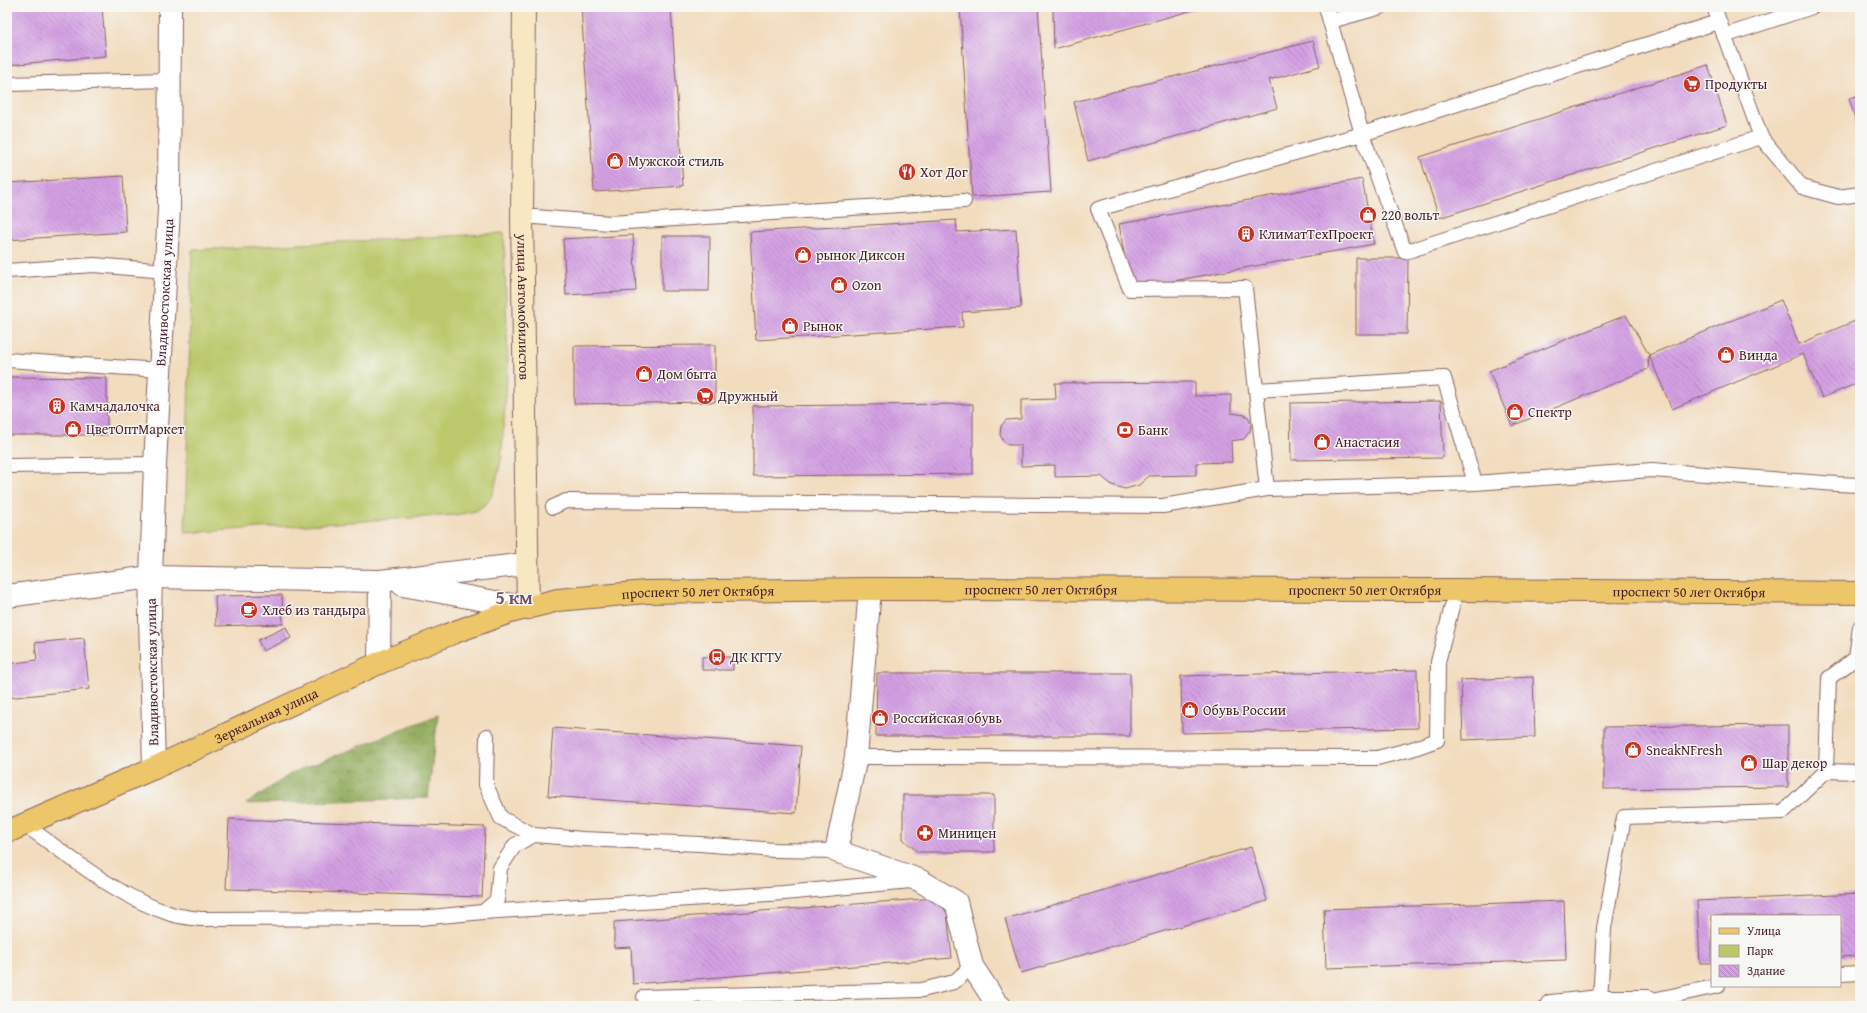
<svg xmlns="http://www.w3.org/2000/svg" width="1867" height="1013" font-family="'Gentium Book Plus',serif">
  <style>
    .forest { fill: url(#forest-crowns); stroke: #6f6646 }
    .park { fill: #bbc96c; stroke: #82744c }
    .building { fill: url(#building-back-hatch) }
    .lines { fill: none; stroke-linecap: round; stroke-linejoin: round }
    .lane-casing { stroke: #85615e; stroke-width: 16 }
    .street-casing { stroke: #85615e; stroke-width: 24 }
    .secondary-casing { stroke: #85615e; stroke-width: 24 }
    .primary-casing { stroke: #85615e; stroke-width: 24 }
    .lane { stroke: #fff; stroke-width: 14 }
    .street { stroke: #fff; stroke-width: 22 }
    .secondary { stroke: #f7e8c3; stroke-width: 22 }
    .primary { stroke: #ecc669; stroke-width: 22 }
    .labels { text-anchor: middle; stroke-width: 3; stroke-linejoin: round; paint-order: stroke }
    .poi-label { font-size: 14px; fill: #4a1f2b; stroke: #f6f6f2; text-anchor: start }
    .street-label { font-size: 14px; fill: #4a1f2b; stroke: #f6f6f2 }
    .district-label { font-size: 18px; font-weight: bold; fill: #7a4c6c; stroke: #f6f6f2 }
  </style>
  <defs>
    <pattern id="forest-crowns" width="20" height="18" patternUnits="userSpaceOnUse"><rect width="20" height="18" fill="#94ad60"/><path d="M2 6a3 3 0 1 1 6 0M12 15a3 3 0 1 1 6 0" fill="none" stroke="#7b8c4f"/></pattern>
    <pattern id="building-back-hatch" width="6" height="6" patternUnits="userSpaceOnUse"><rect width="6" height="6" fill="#d4a0e4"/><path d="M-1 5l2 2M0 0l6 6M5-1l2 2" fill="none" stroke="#ae82b9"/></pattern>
  </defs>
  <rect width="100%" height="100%" fill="#f6f6f2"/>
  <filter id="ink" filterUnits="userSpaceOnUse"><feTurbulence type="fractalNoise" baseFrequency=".025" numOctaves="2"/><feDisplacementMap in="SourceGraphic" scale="8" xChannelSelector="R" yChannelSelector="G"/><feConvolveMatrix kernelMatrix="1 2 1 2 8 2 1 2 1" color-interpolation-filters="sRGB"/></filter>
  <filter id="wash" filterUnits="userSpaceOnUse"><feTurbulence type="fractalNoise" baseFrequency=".012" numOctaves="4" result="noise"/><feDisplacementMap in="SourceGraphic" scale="16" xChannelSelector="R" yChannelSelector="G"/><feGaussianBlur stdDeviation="0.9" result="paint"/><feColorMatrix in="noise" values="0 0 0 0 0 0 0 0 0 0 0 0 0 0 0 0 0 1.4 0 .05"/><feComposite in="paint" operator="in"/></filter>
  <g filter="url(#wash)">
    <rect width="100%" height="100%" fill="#f2dcbe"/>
    <path class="forest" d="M 438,715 L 428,798 L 246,804 L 292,773 Z"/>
    <path class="park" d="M 504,233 L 508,366 L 501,460 L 494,490 L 488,502 L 476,511 L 455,515 L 185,533 L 192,250 Z"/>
    <g id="blocks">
      <path class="building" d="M 7,7 L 102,7 L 106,56 L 7,65 Z
        M 581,7 L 671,7 L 683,186 L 594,192 Z
        M 960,7 L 1038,7 L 1051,192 L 972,197 Z
        M 1053,7 L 1204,7 L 1054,49 Z
        M 1313,41 L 1320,66 L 1269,80 L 1277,108 L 1088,161 L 1074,102 Z
        M 1708,65 L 1727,125 L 1439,218 L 1420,157 Z
        M 1860,95 L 1860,135 L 1849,98 Z
        M 123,176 L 126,232 L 7,240 L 7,183 Z
        M 1362,179 L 1374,244 L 1130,289 L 1119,224 Z
        M 956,220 L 957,232 L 1016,229 L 1021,308 L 962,312 L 963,327 L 756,340 L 750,232 Z
        M 633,235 L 636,291 L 566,295 L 563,239 Z
        M 662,236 L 710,236 L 709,291 L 662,291 Z
        M 1356,258 L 1408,258 L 1407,334 L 1356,334 Z
        M 1781,300 L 1799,344 L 1860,319 L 1860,382 L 1822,398 L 1803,354 L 1672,409 L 1649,355 Z
        M 1626,315 L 1649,355 L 1648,369 L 1512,426 L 1489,371 Z
        M 715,345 L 715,402 L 574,404 L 574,346 Z
        M 7,377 L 107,378 L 107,435 L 7,435 Z
        M 1195,382 L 1195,396 L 1231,395 L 1231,413 L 1245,415 L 1249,418 L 1251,425 L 1250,431 L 1244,439 L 1231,441 L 1232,462 L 1196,463 L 1196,475 L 1149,476 L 1139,485 L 1125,489 L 1112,485 L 1101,476 L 1055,477 L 1055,465 L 1021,466 L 1021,445 L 1008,445 L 1004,442 L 1000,435 L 1001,426 L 1006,420 L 1021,419 L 1021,400 L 1056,399 L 1055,383 Z
        M 1441,401 L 1443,458 L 1291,460 L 1290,403 Z
        M 973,404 L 973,474 L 753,476 L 753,406 Z
        M 282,595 L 283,624 L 216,626 L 215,596 Z
        M 286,627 L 291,638 L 263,651 L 258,640 Z
        M 84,638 L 89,689 L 7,698 L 7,664 L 37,660 L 35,643 Z
        M 702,657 L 733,657 L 733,670 L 702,670 Z
        M 1417,670 L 1418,728 L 1182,733 L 1181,676 Z
        M 877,673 L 1130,673 L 1130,736 L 876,736 Z
        M 1533,677 L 1535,737 L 1463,740 L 1461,680 Z
        M 1788,725 L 1788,787 L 1604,789 L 1604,727 Z
        M 553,728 L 801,746 L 796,813 L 548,796 Z
        M 903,795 L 994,795 L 994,852 L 918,852 L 903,839 Z
        M 229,819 L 485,827 L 482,897 L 226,889 Z
        M 1251,847 L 1267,901 L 1021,973 L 1005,919 Z
        M 1860,894 L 1860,956 L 1840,957 L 1840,916 L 1712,916 L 1712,963 L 1700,963 L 1697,901 Z
        M 936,898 L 947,913 L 952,958 L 633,984 L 631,947 L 614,948 L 614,922 Z
        M 1564,901 L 1566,960 L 1326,968 L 1324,909 Z"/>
    </g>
  </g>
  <g filter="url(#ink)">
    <use href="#blocks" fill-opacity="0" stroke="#85615e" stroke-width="1"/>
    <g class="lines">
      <defs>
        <path id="lane" d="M 1326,7 L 1362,134 L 1405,252 L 1761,137
          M 1714,7 L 1761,137 L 1802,187 L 1838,197 L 1860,194
          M 1331,21 L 1381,7
          M 1724,36 L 1812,7
          M 7,84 L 170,80
          M 522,216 L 610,223 L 964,201
          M 7,271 L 94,265 L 166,271
          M 7,360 L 160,370
          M 1256,390 L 1245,288 L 1130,289 L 1098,209 L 1362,134 L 1718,22
          M 7,466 L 155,464
          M 1267,489 L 1256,390 L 1444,378 L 1475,483
          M 553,507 L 566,501 L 1163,506 L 1267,489 L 1475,483 L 1652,470 L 1837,484 L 1860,485
          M 487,736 L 486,785 L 501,818 L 534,835 L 583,839 L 700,844 L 774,850 L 836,851
          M 856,757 L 1377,758 L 1412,749 L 1437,740 L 1438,662 L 1456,590
          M 1826,771 L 1829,678 L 1856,658 L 1860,627
          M 25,825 C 71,857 117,897 171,914 C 181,917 192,918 201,919 L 420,918 L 483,912 L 497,900 L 500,868 L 515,845 L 534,835
          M 483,912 L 784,893 L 911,881
          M 1840,974 L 1860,973
          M 644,997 L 922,990 L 954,982 L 972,966
          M 1600,1001 L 1604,928 L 1624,817 L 1783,812 L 1826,771 L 1860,772
          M 1648,1001 L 1718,986"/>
        <g id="street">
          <path d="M 403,585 L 528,608"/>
          <path d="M 870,589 L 856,757 L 836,851 L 919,880 L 956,902 L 972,966 L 997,1004 L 1000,1006"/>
          <path d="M 7,596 L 151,577 L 380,581 L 526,564"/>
          <path d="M 379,663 L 380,581"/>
          <path id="s1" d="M 154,768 L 150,617 L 151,577 L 155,464 L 169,209 L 170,7"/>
          <path d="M 1551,1006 L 1600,1001 L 1648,1001 L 1653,1006"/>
        </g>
        <g id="secondary">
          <path id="s2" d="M 524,7 L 522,216 L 528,608"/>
        </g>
        <g id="primary">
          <path id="s3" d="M 7,832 L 154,768 L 379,663 L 455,632 L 510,612 L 558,600 L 646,592 L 870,589 L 1456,590 L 1860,593"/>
        </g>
      </defs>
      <use href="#lane" class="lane-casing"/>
      <use href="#street" class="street-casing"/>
      <use href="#secondary" class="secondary-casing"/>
      <use href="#primary" class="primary-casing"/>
      <use href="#lane" class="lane"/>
      <use href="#street" class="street"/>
      <use href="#secondary" class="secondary"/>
      <use href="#primary" class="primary"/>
    </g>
  </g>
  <defs>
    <symbol id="supermarket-disc" viewBox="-11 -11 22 22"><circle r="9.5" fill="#c8321e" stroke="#f6f6f2"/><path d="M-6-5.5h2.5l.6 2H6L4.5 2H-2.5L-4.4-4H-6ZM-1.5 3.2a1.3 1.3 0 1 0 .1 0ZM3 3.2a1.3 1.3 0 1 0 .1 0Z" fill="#fff"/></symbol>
    <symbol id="shop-disc" viewBox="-11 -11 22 22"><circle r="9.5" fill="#c8321e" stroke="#f6f6f2"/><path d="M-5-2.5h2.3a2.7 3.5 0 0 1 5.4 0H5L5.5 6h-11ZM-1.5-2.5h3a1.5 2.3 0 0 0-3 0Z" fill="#fff"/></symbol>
    <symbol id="restaurant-disc" viewBox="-11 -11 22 22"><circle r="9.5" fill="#c8321e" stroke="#f6f6f2"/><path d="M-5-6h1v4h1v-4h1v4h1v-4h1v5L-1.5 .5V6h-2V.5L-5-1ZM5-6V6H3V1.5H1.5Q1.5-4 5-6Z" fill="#fff"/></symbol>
    <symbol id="building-disc" viewBox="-11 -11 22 22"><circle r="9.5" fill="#c8321e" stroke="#f6f6f2"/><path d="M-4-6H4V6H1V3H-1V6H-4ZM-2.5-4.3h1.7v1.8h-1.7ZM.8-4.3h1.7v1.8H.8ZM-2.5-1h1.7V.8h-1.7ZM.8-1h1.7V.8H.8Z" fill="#fff"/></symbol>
    <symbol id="bank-disc" viewBox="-11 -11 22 22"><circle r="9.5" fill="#c8321e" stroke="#f6f6f2"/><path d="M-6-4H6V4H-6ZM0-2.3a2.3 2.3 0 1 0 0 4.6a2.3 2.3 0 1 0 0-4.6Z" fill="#fff"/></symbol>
    <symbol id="cafe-disc" viewBox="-11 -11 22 22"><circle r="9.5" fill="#c8321e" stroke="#f6f6f2"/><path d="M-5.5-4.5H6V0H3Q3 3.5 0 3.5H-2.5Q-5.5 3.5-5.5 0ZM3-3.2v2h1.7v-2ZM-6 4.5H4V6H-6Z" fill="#fff"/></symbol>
    <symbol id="bus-disc" viewBox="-11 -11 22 22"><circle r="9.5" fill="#c8321e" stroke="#f6f6f2"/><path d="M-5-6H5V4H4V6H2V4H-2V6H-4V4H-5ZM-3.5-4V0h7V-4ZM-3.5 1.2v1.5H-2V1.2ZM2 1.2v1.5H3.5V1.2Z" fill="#fff"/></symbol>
    <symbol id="pharmacy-disc" viewBox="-11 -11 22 22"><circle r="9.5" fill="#c8321e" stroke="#f6f6f2"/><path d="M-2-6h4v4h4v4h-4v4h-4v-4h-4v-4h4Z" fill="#fff"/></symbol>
  </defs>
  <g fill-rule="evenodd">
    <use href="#supermarket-disc" x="1682" y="74" width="20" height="20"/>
    <use href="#shop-disc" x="605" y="151" width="20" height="20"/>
    <use href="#restaurant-disc" x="897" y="162" width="20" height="20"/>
    <use href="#shop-disc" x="1358" y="205" width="20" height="20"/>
    <use href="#building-disc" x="1236" y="224" width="20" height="20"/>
    <use href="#shop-disc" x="793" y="245" width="20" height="20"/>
    <use href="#shop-disc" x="829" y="275" width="20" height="20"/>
    <use href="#shop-disc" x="780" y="316" width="20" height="20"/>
    <use href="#shop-disc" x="1716" y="345" width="20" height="20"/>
    <use href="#shop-disc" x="634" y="364" width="20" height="20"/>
    <use href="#supermarket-disc" x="695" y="386" width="20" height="20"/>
    <use href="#building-disc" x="47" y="396" width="20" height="20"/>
    <use href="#shop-disc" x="1505" y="402" width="20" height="20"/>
    <use href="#shop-disc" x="63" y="419" width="20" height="20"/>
    <use href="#bank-disc" x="1115" y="420" width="20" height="20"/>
    <use href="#shop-disc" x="1312" y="432" width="20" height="20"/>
    <use href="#cafe-disc" x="239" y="600" width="20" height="20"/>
    <use href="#bus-disc" x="707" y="647" width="20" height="20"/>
    <use href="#shop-disc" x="1180" y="700" width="20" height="20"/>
    <use href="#shop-disc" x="870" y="708" width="20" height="20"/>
    <use href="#shop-disc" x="1623" y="740" width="20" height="20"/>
    <use href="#shop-disc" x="1739" y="753" width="20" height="20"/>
    <use href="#pharmacy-disc" x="915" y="823" width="20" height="20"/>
  </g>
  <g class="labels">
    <g class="poi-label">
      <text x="1705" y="89">Продукты</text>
      <text x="628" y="166">Мужской стиль</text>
      <text x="920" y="177">Хот Дог</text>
      <text x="1381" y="220">220 вольт</text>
      <text x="1259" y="239">КлиматТехПроект</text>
      <text x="816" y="260">рынок Диксон</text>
      <text x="852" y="290">Ozon</text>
      <text x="803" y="331">Рынок</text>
      <text x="1739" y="360">Винда</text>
      <text x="657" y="379">Дом быта</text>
      <text x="718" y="401">Дружный</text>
      <text x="70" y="411">Камчадалочка</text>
      <text x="1528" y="417">Спектр</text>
      <text x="86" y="434">ЦветОптМаркет</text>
      <text x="1138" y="435">Банк</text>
      <text x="1335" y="447">Анастасия</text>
      <text x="262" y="615">Хлеб из тандыра</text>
      <text x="730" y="662">ДК КГТУ</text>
      <text x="1203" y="715">Обувь России</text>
      <text x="893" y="723">Российская обувь</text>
      <text x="1646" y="755">SneakNFresh</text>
      <text x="1762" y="768">Шар декор</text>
      <text x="938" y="838">Миницен</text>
    </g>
    <g class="street-label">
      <text dy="5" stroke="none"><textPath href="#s1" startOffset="476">Владивостокская улица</textPath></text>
      <text dy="5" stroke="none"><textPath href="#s2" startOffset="300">улица Автомобилистов</textPath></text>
      <text dy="5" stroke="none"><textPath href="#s3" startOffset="1082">проспект 50 лет Октября</textPath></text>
      <text dy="5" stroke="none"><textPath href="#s3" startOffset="1406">проспект 50 лет Октября</textPath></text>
      <text dy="5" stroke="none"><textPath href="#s3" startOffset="1730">проспект 50 лет Октября</textPath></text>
      <text dy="5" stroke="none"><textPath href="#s3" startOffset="739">проспект 50 лет Октября</textPath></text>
      <text transform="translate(152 672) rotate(-91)" y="5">Владивостокская улица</text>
      <text dy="5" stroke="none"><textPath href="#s3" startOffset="284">Зеркальная улица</textPath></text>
    </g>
    <g class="district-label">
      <text x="514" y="604">5 км</text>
    </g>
  </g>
  <rect width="1867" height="1013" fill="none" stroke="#f6f6f2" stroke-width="24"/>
  <rect x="1711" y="915" width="130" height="72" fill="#f6f6f2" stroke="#b1a0a2"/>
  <rect x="1719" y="928" width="20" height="6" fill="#ecc669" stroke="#b1a0a2"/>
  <text x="1747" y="935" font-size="12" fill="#4a1f2b">Улица</text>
  <rect x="1719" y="945" width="20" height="12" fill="#bbc96c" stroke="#b1a0a2"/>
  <text x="1747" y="955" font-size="12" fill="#4a1f2b">Парк</text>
  <rect x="1719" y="965" width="20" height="12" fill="url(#building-back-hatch)" stroke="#b1a0a2"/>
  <text x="1747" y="975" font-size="12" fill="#4a1f2b">Здание</text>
</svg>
